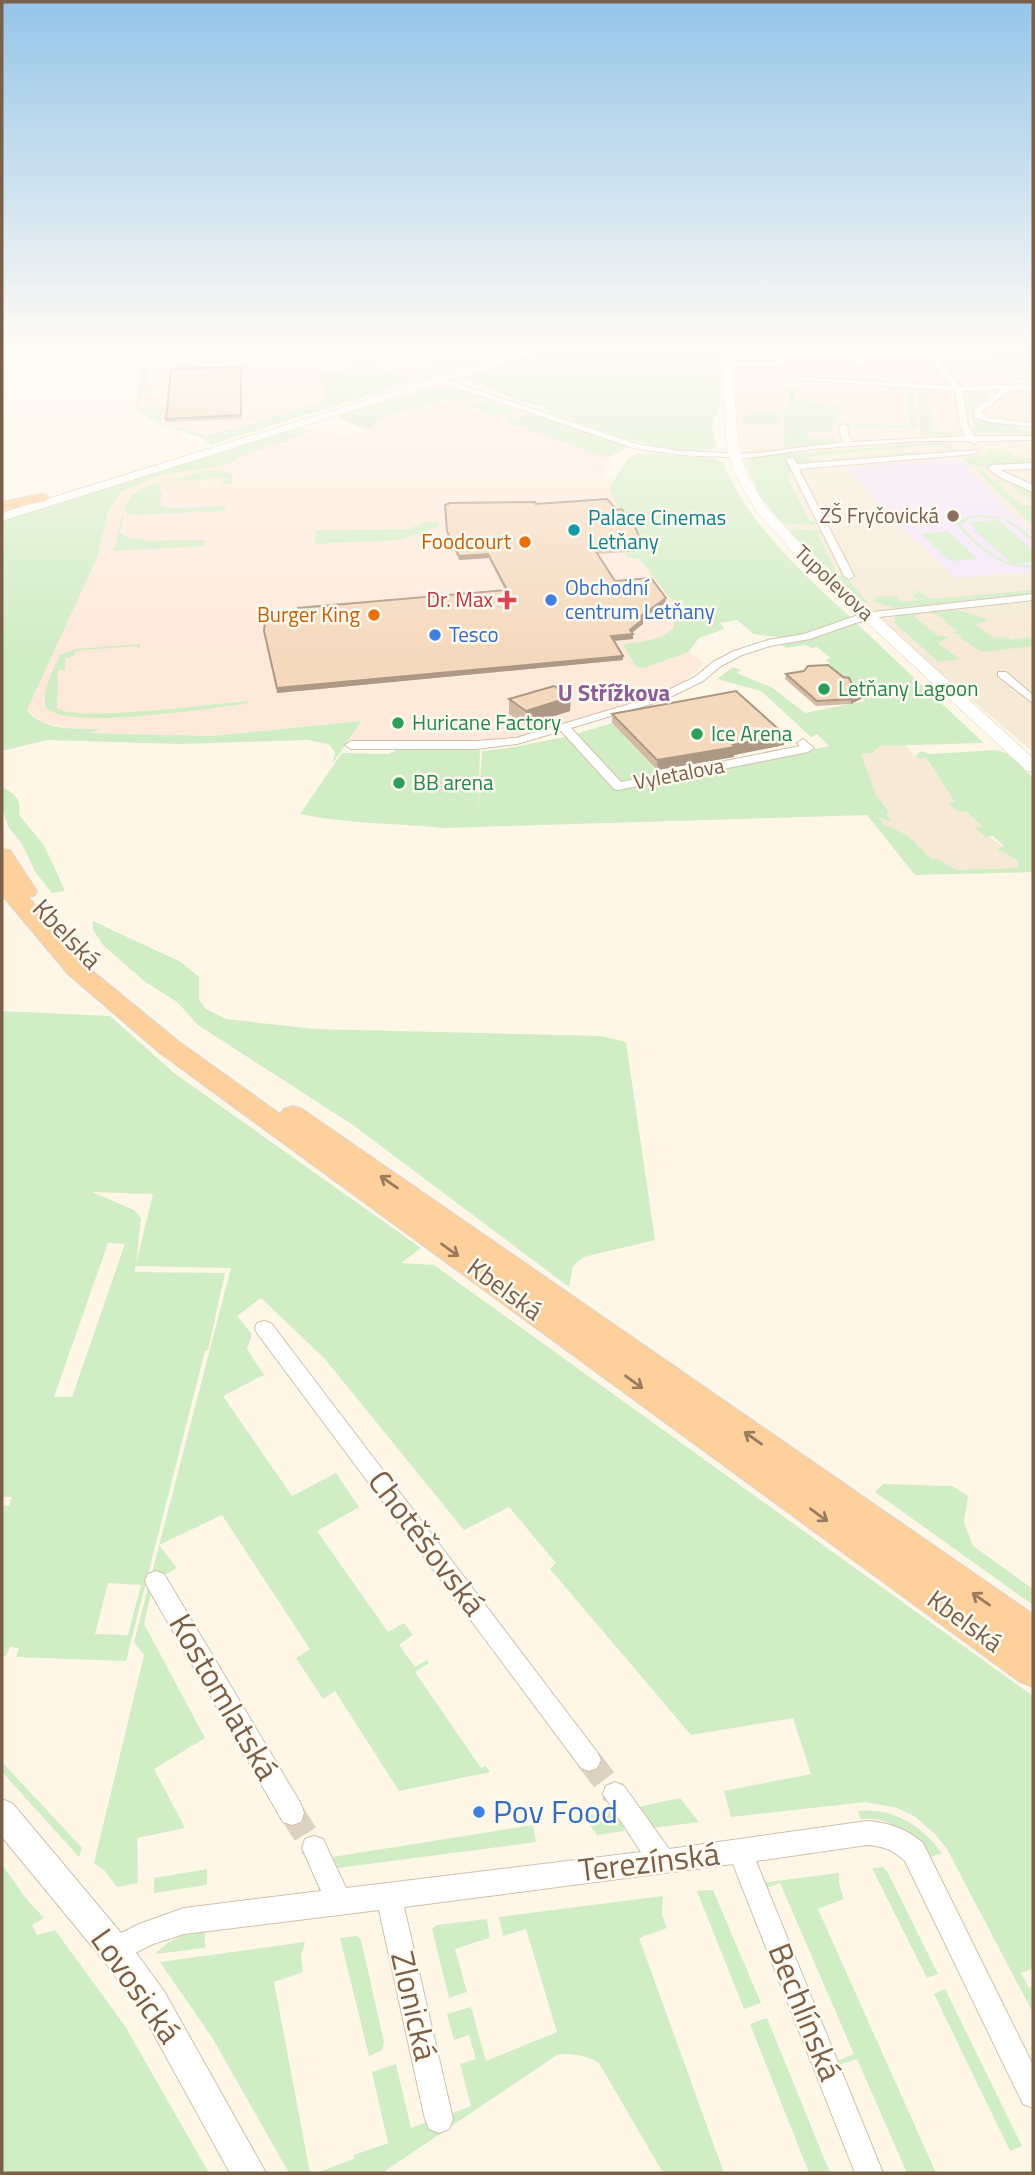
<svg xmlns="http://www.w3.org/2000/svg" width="1035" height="2175" font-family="'Titillium Web',sans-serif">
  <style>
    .residential { fill: #f6ead6 }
    .commercial { fill: #ffe9db }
    .education { fill: #f4e4fb }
    .green { fill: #d1edc5; fill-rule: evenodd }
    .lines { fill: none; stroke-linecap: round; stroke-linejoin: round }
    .minor-tunnel { stroke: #ddd1c0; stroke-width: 25; stroke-dasharray: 25 13; stroke-linecap: butt }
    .minor-casing { stroke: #d1c0ac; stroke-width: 2 }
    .tertiary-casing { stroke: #d1c0ac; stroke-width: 2 }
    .secondary-casing { stroke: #d4c1aa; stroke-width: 1 }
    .trunk-casing { stroke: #dcd5d0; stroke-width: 2 }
    .minor { fill: #fff; fill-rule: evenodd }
    .tertiary { fill: #fff; fill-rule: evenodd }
    .secondary { fill: #fff; fill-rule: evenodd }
    .trunk { fill: #fed09c; fill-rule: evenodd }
    .wall { fill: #d3bba3 }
    .shaded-wall { fill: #ac9884 }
    .building { fill: #f5d9bd; stroke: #ac9884; stroke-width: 2 }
    .oneway { stroke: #9b7b5e }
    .education-dot { fill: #8d6e63; stroke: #fffaf0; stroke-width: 2.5 }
    .culture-dot { fill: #0f9aa8; stroke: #fffaf0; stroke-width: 2.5 }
    .food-dot { fill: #e8710a; stroke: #fffaf0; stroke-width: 2.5 }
    .health-dot { fill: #e0444e; stroke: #fffaf0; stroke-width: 2.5 }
    .shop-dot { fill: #3f7fe0; stroke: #fffaf0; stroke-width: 2.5 }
    .leisure-dot { fill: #2e9e5b; stroke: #fffaf0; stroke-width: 2.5 }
    .labels { text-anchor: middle; stroke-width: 5; stroke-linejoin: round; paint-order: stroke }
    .far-education-label { font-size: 21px; fill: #785e54; stroke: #fffaf0; text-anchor: end }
    .far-culture-label { font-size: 21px; fill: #0d838f; stroke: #fffaf0; text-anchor: start }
    .far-food-label { font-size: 21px; fill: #c56008; stroke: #fffaf0; text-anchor: end }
    .far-street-label { font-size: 21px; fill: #7a5f49; stroke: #fffaf0 }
    .far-shop-label { font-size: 21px; fill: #366cbe; stroke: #fffaf0; text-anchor: start }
    .far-health-label { font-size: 21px; fill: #be3a42; stroke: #fffaf0; text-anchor: end }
    .far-leisure-label { font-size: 21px; fill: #27864d; stroke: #fffaf0; text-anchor: start }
    .far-neighbourhood-label { font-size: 23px; font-weight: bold; fill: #8a6197; stroke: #fffaf0 }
    .street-label { font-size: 26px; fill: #7a5f49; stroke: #fffaf0 }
    .near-street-label { font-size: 32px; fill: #7a5f49; stroke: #fffaf0 }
    .near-shop-label { font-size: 32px; fill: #366cbe; stroke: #fffaf0; text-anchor: start }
  </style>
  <rect width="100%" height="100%" fill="#fef7e8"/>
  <path class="residential" d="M 730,348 L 1033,348 L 1033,752 L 913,650 L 799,541 L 767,505 L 751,477 L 742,452 L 734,414 Z
    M 905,745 L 917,758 L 925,758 L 956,802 L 950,803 L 958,812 L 966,811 L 983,827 L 976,828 L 1004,847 L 998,849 L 1019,861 L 1019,868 L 956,870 L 938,859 L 931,859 L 907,835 L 883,824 L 876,816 L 891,822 L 886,813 L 890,812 L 876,795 L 860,754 L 874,753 L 873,750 L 882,746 Z"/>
  <path class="commercial" d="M 379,360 L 417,370 L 450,369 L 210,445 L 203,438 L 161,424 L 135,410 L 142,366 L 338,368 L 357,366 Z
    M 481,399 L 630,446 L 610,458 L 599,479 L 615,480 L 609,488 L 623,513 L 634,519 L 640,531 L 637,532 L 646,552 L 626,553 L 639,559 L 674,603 L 724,627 L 724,629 L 699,638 L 694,643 L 688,652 L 703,662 L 703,666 L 681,683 L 651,698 L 516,738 L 470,742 L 348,741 L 360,721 L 211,736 L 83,733 L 97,729 L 71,729 L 40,721 L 27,710 L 97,558 L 109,510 L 121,492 L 160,475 L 226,465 L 244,455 L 319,429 L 343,435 L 369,430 L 380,418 L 437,402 Z"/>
  <path class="education" d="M 959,458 L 1010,512 L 1033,532 L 1033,571 L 956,578 L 896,522 L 847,468 Z"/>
  <path class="green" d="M 516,348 L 526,348 L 467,366 L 435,371 L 417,370 L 379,360 L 349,367 L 149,368 L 146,379 L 151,383 L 150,396 L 139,399 L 138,408 L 162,407 L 161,423 L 207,436 L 320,403 L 318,402 L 324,400 L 321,374 L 318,374 L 322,372 L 374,368 L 412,379 L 408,383 L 210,445 L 203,438 L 161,424 L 135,410 L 142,366 L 325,367 L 348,365 L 375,358 L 407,366 L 447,365 Z
    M 551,348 L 718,348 L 720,402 L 713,424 L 717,447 C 679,464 583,423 543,409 L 544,407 L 525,403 L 461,378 Z
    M 1023,348 L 1033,348 L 1033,356 L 1005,355 L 1009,364 L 1019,370 L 1017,365 L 1033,365 L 1033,378 L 1026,380 L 1013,378 L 1023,377 L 1020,371 L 965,369 L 965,375 L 950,369 Z
    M 435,387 L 456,389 L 482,397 L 478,400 L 437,402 L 380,418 L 368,430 L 340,419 L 341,416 L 335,419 L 343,413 Z
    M 891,387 L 913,388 L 917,428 L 840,427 L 837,405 L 837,426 L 830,427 L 830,434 L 829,431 L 806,431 L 808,439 L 831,439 L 834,437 L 835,442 L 785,448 L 784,428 L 786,426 L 783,411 L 788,410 L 787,389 L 804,390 L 795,391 L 796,401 L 839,404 L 840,424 L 910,426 L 908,390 L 890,391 Z
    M 917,388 L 929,389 L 927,399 L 931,403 L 929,413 L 933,417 L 932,428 L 934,431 L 957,434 L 921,436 Z
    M 966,390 L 998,392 L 991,392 L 973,407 L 976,409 L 976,416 L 1016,425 L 1020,431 L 1033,432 L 1033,435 L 969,432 L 974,429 L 967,394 L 961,391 Z
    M 488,401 L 518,411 L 496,417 L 460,404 Z
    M 744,409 L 779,412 L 781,424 L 743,424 L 742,416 L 747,415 Z
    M 530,413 L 630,446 L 606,458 L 504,421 Z
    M 306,427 L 302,429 L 314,431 L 244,455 L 226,465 L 160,475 L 121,492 L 109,510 L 97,558 L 27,710 C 42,731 78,729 102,729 L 88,733 L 211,736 L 361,721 L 333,763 L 335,752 L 328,744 L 308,740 L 179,744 L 47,740 L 2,751 L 2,521 L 289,430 Z
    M 924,443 L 946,443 L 957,450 L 950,452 L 941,445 L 931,445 L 808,456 L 813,461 L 918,451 L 928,454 L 810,464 L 793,468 L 788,474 L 788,479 L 810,521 L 817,522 L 814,525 L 781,523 L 760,495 L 745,463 C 754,455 784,450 796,454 Z
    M 987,451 L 1010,452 L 1013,458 L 1033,457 L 1033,463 L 979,467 L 971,466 L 962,458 L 990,454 Z
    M 639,453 L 712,458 L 723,463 C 749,526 802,572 851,618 C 895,660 940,702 984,743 L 882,746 L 874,750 L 874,753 L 861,754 L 876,795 L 890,813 L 886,813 L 892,822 L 878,817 L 883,824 L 907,835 L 931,859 L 938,859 L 956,870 L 1018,868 L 1019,861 L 997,849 L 1004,846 L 993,836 L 986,837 L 975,828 L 982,826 L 966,811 L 958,812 L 948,803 L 955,802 L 926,758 L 917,758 L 916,755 L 922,751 L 929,754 L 998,750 L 1008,754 L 1033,778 L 1033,872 L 915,875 L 867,815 L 443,828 C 396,823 346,824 300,814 L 342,753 L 388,754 L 399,749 L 480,750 L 478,814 L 482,751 L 509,748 L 569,736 L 619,788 L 829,746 L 817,734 L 811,737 L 761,691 L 717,679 L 733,667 L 741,670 L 737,673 L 773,688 L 805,713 L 865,701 L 827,669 L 830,663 L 825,660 L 831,658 L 817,647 L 811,648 L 806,645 L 786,648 L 780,644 L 783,638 L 754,634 L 737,620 L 720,623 L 724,629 L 699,638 L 688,652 L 644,668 L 636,667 L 623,644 C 641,642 659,641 674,628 L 673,619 L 666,610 L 674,603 L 639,559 L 627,557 L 625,553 L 645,551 L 634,519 L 628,519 L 624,513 L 620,512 L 609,488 L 628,458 Z
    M 982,470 L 992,480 L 1016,481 L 1033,494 L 1033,504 L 1009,482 L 997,483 L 1021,505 L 1033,505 L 1031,508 L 1033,510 L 1033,526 L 978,472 Z
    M 206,471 L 222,471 L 233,474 L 231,484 L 219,484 L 227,479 L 213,477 L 205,480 L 170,481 L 158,485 L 162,494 L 160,505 L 170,508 L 225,506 L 225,511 L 131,515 L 123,510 L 131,495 L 145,487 Z
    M 122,516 L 124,517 L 120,533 L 129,538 L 145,539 L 145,541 L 205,540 L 204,546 L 114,551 Z
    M 969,516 C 996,512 1013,520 1033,538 L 1033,541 L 1004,519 L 972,517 L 961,525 C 980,548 1003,567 1033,565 L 1033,568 C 993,567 976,544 949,518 L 954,518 L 958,522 Z
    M 998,520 L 1033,550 L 1033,562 L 1012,563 L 973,530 L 976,529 L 969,522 Z
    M 439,521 L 440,526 L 401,540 L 315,544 L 316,530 L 409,529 L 425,522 Z
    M 796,529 L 820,531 L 822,532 L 817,534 L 838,575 L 845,576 L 869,604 L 862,601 L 789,531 Z
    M 948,531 L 977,559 L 950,561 L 921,534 Z
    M 913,588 L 931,599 L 1031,590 L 1033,594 L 894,608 L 871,601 L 876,600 L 874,597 L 898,595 L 896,597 L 902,602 L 918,600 L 912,594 L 918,593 Z
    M 948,608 C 957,610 983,616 988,621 L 974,624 L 994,638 L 1007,637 L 1011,640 L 1029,637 L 1033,641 L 1033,646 L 982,652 L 959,637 L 962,637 L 961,634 L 952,634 L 957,631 L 937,614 L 926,613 Z
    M 916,612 L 921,614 L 913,616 L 937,635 L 949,637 L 938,643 L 959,659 L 938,662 L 894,622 L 896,614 Z
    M 140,644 L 140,649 L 136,646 L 75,651 L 75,655 L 65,659 L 65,670 L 58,670 L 57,708 C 73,723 219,703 249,701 L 246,704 C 207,708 73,731 46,708 C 41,693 53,669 60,655 L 75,649 Z
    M 612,723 L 661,775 L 622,782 L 576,734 Z
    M 2,786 C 15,795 22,798 19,815 L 44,845 L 65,891 L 52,893 L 36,873 L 22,844 L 9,828 L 2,809 Z
    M 93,921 L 181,962 L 199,977 L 199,1000 L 206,1009 L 226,1019 L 314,1029 L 601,1036 L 626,1042 L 655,1240 L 584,1257 L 573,1266 L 569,1287 L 353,1125 L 198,1025 L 177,1002 L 144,981 L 103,945 L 93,930 Z
    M 2,1011 L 110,1016 L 174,1073 L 421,1248 L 401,1263 L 434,1265 L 1033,1696 L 1033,1971 L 1032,1969 L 1021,1973 L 1029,1988 L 1033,1986 L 1033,2013 L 947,1849 L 935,1834 L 914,1816 L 897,1808 L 866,1802 L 731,1817 L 724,1791 L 811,1774 L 793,1718 L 691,1735 L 550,1569 L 556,1563 L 509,1507 L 464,1530 L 324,1358 L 261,1298 L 237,1316 L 252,1334 L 247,1349 L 264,1375 L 223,1396 L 292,1496 L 336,1473 L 359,1507 L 317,1531 L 388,1632 L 404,1623 L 413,1635 L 399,1645 L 415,1667 L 427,1660 L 429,1663 L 415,1672 L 481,1768 L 486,1766 L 490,1772 L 399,1791 L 335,1691 L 323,1699 L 296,1658 L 310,1649 L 222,1515 L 159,1545 L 177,1568 L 154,1581 L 144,1624 L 205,1738 L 154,1769 L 185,1828 L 137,1838 L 138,1883 L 117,1887 L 105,1871 L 94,1863 L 144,1655 L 134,1642 L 231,1268 L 135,1266 L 135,1272 L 225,1273 L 208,1350 L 205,1351 L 126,1661 L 16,1657 L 19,1648 L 10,1647 L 6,1656 L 2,1656 L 2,1505 L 9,1506 L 12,1497 L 2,1497 ZM 92,1192 L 153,1194 L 136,1264 L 141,1218 L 134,1210 ZM 108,1243 L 125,1244 L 72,1397 L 54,1397 ZM 108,1583 L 141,1585 L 128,1635 L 95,1634 Z
    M 883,1484 L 952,1486 L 968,1496 L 964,1522 L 973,1546 L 1033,1589 L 1033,1605 L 875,1492 Z
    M 2,1762 L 82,1848 L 79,1857 L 2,1772 Z
    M 680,1798 L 699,1822 L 653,1828 L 637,1807 Z
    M 614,1811 L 623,1822 L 624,1831 L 597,1835 L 583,1816 Z
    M 858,1811 C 893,1807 922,1826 942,1853 L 928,1858 C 910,1833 893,1817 861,1819 Z
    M 533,1825 L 536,1842 L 338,1868 L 332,1857 Z
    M 2,1864 L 24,1896 L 44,1918 L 32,1925 L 37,1935 L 55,1930 L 125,2026 L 209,2173 L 2,2173 Z
    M 883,1867 L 887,1871 L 938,1974 L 927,1978 L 872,1868 Z
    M 207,1869 L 207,1885 L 154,1893 L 154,1878 Z
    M 839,1873 L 839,1884 L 844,1899 L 818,1909 L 936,2173 L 907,2173 L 857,2059 L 839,2065 L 837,2061 L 854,2054 L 780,1883 L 764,1889 L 761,1883 Z
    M 713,1890 L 761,2003 L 744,2009 L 697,1891 Z
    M 663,1896 L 662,1915 L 667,1928 L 639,1938 L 724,2173 L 663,2173 L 599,2063 C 589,2056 569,2052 557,2055 L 382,2173 L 315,2173 L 354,2159 L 354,2155 L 388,2143 L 372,2072 L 396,2064 L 411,2128 L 430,2121 L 432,2126 L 453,2118 L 453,2113 L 471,2106 L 460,2064 L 476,2059 L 469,2035 L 454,2040 L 447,2014 L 471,2007 L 486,2061 L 557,2032 L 526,1929 L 503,1936 L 499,1917 Z
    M 487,1919 L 490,1940 L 489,1938 L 455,1949 L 467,1992 L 449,1998 L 432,1929 L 437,1925 Z
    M 205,1929 L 205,1948 L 155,1954 C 170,1939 185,1933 205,1929 Z
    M 357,1936 L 361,1940 L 384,2042 L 382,2050 L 369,2056 L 340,1938 Z
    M 305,1942 L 301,1956 L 303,1972 L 274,1982 L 310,2173 L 289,2173 L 213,2039 L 160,1962 Z
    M 945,1989 L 1022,2146 L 1010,2151 L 934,1994 Z
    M 767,2018 L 830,2173 L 809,2173 L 750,2024 Z"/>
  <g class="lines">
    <path class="minor-tunnel" d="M 589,1760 L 615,1794
      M 292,1813 L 314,1848"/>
    <defs>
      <path id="minor" d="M 774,348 L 782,348 L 783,366 L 725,365 L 721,363 L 725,361 L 776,362 Z
        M 920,348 L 928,348 L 961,387 L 1023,384 L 1033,387 L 1033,392 C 1008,384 1000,398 981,413 L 990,418 L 1033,423 L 1033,427 L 989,422 L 975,418 L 974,410 L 1002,389 L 963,391 L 968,425 L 973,436 L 1033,436 L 1033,440 L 978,441 L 975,444 L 969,441 L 918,441 L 813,449 L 747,458 L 680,455 L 633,448 L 428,378 L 435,376 L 637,444 L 680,451 L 747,454 L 845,442 L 841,438 L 839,426 L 843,424 L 847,426 L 849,437 L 853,442 L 965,436 L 960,425 L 955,391 L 792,379 L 796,377 L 953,386 L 926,357 L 863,355 L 864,365 L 860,367 L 856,365 L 854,355 L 861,351 L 923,353 Z
        M 977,450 L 978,452 L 974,454 L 799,469 L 854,576 L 849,579 L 844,576 L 786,459 L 793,457 L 797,464 Z
        M 1033,463 L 1033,469 L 1000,470 L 1033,485 L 1033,492 L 999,477 L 988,468 L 992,465 Z
        M 1033,594 L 1033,600 L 870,618 L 810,639 L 770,646 L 742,655 L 721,666 L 703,681 L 664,700 L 571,728 L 621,782 L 800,746 L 797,743 L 803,739 L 814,748 L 808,752 L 618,790 L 614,789 L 561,731 L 517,744 L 476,749 L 351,749 L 345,745 L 351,741 L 476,741 L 516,738 L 656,696 L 695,677 L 713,662 L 734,651 L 768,640 L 804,634 L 864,613 Z
        M 998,672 L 1006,672 L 1033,695 L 1033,703 L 998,676 Z
        M 264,1321 L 271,1323 L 597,1752 L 601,1760 L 597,1768 L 589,1771 L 581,1768 L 257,1333 L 255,1328 L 257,1323 Z
        M 156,1571 L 164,1574 L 301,1804 L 304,1813 L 301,1822 L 292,1825 L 283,1822 L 148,1588 L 145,1581 L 148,1574 Z
        M 615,1782 L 624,1786 L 669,1849 L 867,1821 C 888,1822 907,1829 923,1843 L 1033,2065 L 1033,2108 L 1023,2104 L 905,1861 C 893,1850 883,1846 867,1845 L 756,1861 L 883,2173 L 855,2173 L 733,1864 L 404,1907 L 453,2119 L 449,2129 L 439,2133 L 429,2129 L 425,2119 L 379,1910 L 184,1934 L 153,1944 L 115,1963 L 106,1959 L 102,1950 L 106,1941 L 139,1924 L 184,1908 L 321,1891 L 302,1848 L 305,1839 L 314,1836 L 323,1839 L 346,1888 L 641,1852 L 603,1794 L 606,1786 Z"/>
      <path id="tertiary" d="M 2,1799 L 13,1804 L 126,1939 L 164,1991 L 266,2173 L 230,2173 L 142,2013 L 104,1961 L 2,1837 Z"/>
      <path id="secondary" d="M 535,348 L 551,348 L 2,521 L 2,513 Z
        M 720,348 L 730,348 L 739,449 L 747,474 L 766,506 L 813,557 L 1033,758 L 1033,772 L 1027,771 L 803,563 L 756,511 L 735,474 L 727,449 Z"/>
      <path id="trunk" d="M 41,494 L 46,495 L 48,498 L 46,501 L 2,510 L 2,502 Z
        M 2,849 L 10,850 L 37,891 L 34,896 L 28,897 L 84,964 L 178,1041 L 280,1114 L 284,1109 L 293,1106 L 302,1109 L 1033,1614 L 1033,1687 L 1020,1682 L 160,1053 L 68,974 L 2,895 L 2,874 L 4,875 L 2,871 Z"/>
    </defs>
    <use href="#minor" class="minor-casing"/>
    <use href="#tertiary" class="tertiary-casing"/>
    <use href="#secondary" class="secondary-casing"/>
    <use href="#trunk" class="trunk-casing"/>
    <use href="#minor" class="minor"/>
    <use href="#tertiary" class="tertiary"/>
    <use href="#secondary" class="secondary"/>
    <use href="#trunk" class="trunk"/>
  </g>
  <path class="wall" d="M 241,367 L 242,419 L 166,422 L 166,419 Z
    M 536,504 L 644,547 L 643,551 L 597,554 L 615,581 L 665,603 L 642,619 L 643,624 L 632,633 L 633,634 L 633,639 L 614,641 L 623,656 L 623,660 L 277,693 L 265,635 L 299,614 L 298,608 L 505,590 L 489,558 L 459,560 L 447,535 L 445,505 Z
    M 786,674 L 852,684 L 864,693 L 863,698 L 851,704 L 816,706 L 785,679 Z
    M 509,699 L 570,711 L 526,725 L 509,714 Z
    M 612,714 L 784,745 L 734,755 L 734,757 L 657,770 L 612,723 Z"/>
  <path class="shaded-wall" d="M 488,554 L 489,558 L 459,560 L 459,556 Z
    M 666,598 L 665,603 L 638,622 L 638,618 Z
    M 643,619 L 643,624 L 630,634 L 630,630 Z
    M 633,634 L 633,639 L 611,641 L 611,636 Z
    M 623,656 L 623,660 L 277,693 L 277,688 Z
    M 864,693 L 863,698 L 851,704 L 851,699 Z
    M 571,697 L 570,711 L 526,725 L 526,711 Z
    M 785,735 L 784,745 L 734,755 L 734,757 L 657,770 L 657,760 Z"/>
  <path class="building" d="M 241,367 L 241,415 L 166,419 L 171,369 Z
    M 607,499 L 617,510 L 622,509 L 626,517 L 630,516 L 644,547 L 595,550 L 615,581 L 651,578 L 666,598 L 638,618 L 643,619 L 630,630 L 633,634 L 611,636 L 623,656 L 277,688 L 264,631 L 266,614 L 275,611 L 300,615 L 298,608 L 507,590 L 488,554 L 459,556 L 447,531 L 445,505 L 450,503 L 535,502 L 536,504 Z
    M 828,665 L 843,677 L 849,678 L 852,684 L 864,693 L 851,699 L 817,701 L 786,674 L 804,671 L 808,666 Z
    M 554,686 L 571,697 L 526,711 L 509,699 Z
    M 736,691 L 785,735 L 733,745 L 735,747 L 657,760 L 612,714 Z"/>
  <defs><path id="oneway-shaft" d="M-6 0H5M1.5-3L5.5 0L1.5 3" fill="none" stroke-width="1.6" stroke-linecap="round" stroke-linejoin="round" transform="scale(1.75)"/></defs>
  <g class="oneway">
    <use href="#oneway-shaft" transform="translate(389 1182) rotate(-145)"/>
    <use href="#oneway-shaft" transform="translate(450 1250) rotate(36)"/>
    <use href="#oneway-shaft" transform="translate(634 1382) rotate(36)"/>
    <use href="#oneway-shaft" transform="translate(753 1438) rotate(-145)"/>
    <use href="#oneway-shaft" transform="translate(819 1515) rotate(36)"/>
    <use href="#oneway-shaft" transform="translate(981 1599) rotate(-145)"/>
  </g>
  <linearGradient id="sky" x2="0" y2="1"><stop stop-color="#95c5e9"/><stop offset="0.53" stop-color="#fffbf5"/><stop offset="1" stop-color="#fffbf5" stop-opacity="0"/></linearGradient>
  <rect width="1035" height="652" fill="url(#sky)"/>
  <circle class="education-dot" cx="953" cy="516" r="7"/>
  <circle class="culture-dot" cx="574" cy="530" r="7"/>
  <g class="food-dot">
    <circle cx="525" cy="542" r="7"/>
    <circle cx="374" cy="615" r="7"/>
  </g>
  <path class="health-dot" d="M503.5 589.5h7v7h7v7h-7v7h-7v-7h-7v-7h7z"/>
  <g class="shop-dot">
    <circle cx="551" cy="600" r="7"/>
    <circle cx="435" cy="635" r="7"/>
    <circle cx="479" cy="1812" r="7"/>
  </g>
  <g class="leisure-dot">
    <circle cx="824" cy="689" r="7"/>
    <circle cx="398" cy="723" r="7"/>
    <circle cx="697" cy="734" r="7"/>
    <circle cx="399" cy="783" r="7"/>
  </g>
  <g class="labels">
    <g class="far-education-label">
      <text x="939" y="523">ZŠ Fryčovická</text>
    </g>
    <g class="far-culture-label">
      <text x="588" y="525">Palace Cinemas<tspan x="588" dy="24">Letňany</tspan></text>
    </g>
    <g class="far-food-label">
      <text x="511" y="549">Foodcourt</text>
      <text x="360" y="622">Burger King</text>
    </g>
    <g class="far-street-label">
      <text transform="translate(834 583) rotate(43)" y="7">Tupolevova</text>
      <text transform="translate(679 774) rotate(-11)" y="7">Vyletalova</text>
    </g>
    <g class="far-shop-label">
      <text x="565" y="595">Obchodní<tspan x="565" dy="24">centrum Letňany</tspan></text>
      <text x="449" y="642">Tesco</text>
    </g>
    <g class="far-health-label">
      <text x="493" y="607">Dr. Max</text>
    </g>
    <g class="far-leisure-label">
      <text x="838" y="696">Letňany Lagoon</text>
      <text x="412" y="730">Huricane Factory</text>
      <text x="711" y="741">Ice Arena</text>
      <text x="413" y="790">BB arena</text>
    </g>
    <g class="far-neighbourhood-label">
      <text x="614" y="701">U Střížkova</text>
    </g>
    <g class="street-label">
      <text transform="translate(67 934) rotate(46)" y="9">Kbelská</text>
      <text transform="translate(505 1289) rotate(36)" y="9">Kbelská</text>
      <text transform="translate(965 1621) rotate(36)" y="9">Kbelská</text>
    </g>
    <g class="near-street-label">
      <text transform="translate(427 1543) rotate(53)" y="11">Chotěšovská</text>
      <text transform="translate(224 1697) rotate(60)" y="11">Kostomlatská</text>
      <text transform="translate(649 1862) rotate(-7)" y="11">Terezínská</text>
      <text transform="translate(136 1986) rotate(55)" y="11">Lovosická</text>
      <text transform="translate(414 2006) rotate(77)" y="11">Zlonická</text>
      <text transform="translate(805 2012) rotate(68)" y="11">Bechlínská</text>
    </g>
    <g class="near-shop-label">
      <text x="493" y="1823">Pov Food</text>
    </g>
  </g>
  <rect width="1035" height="2175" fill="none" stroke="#7a5f49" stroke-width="7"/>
</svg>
